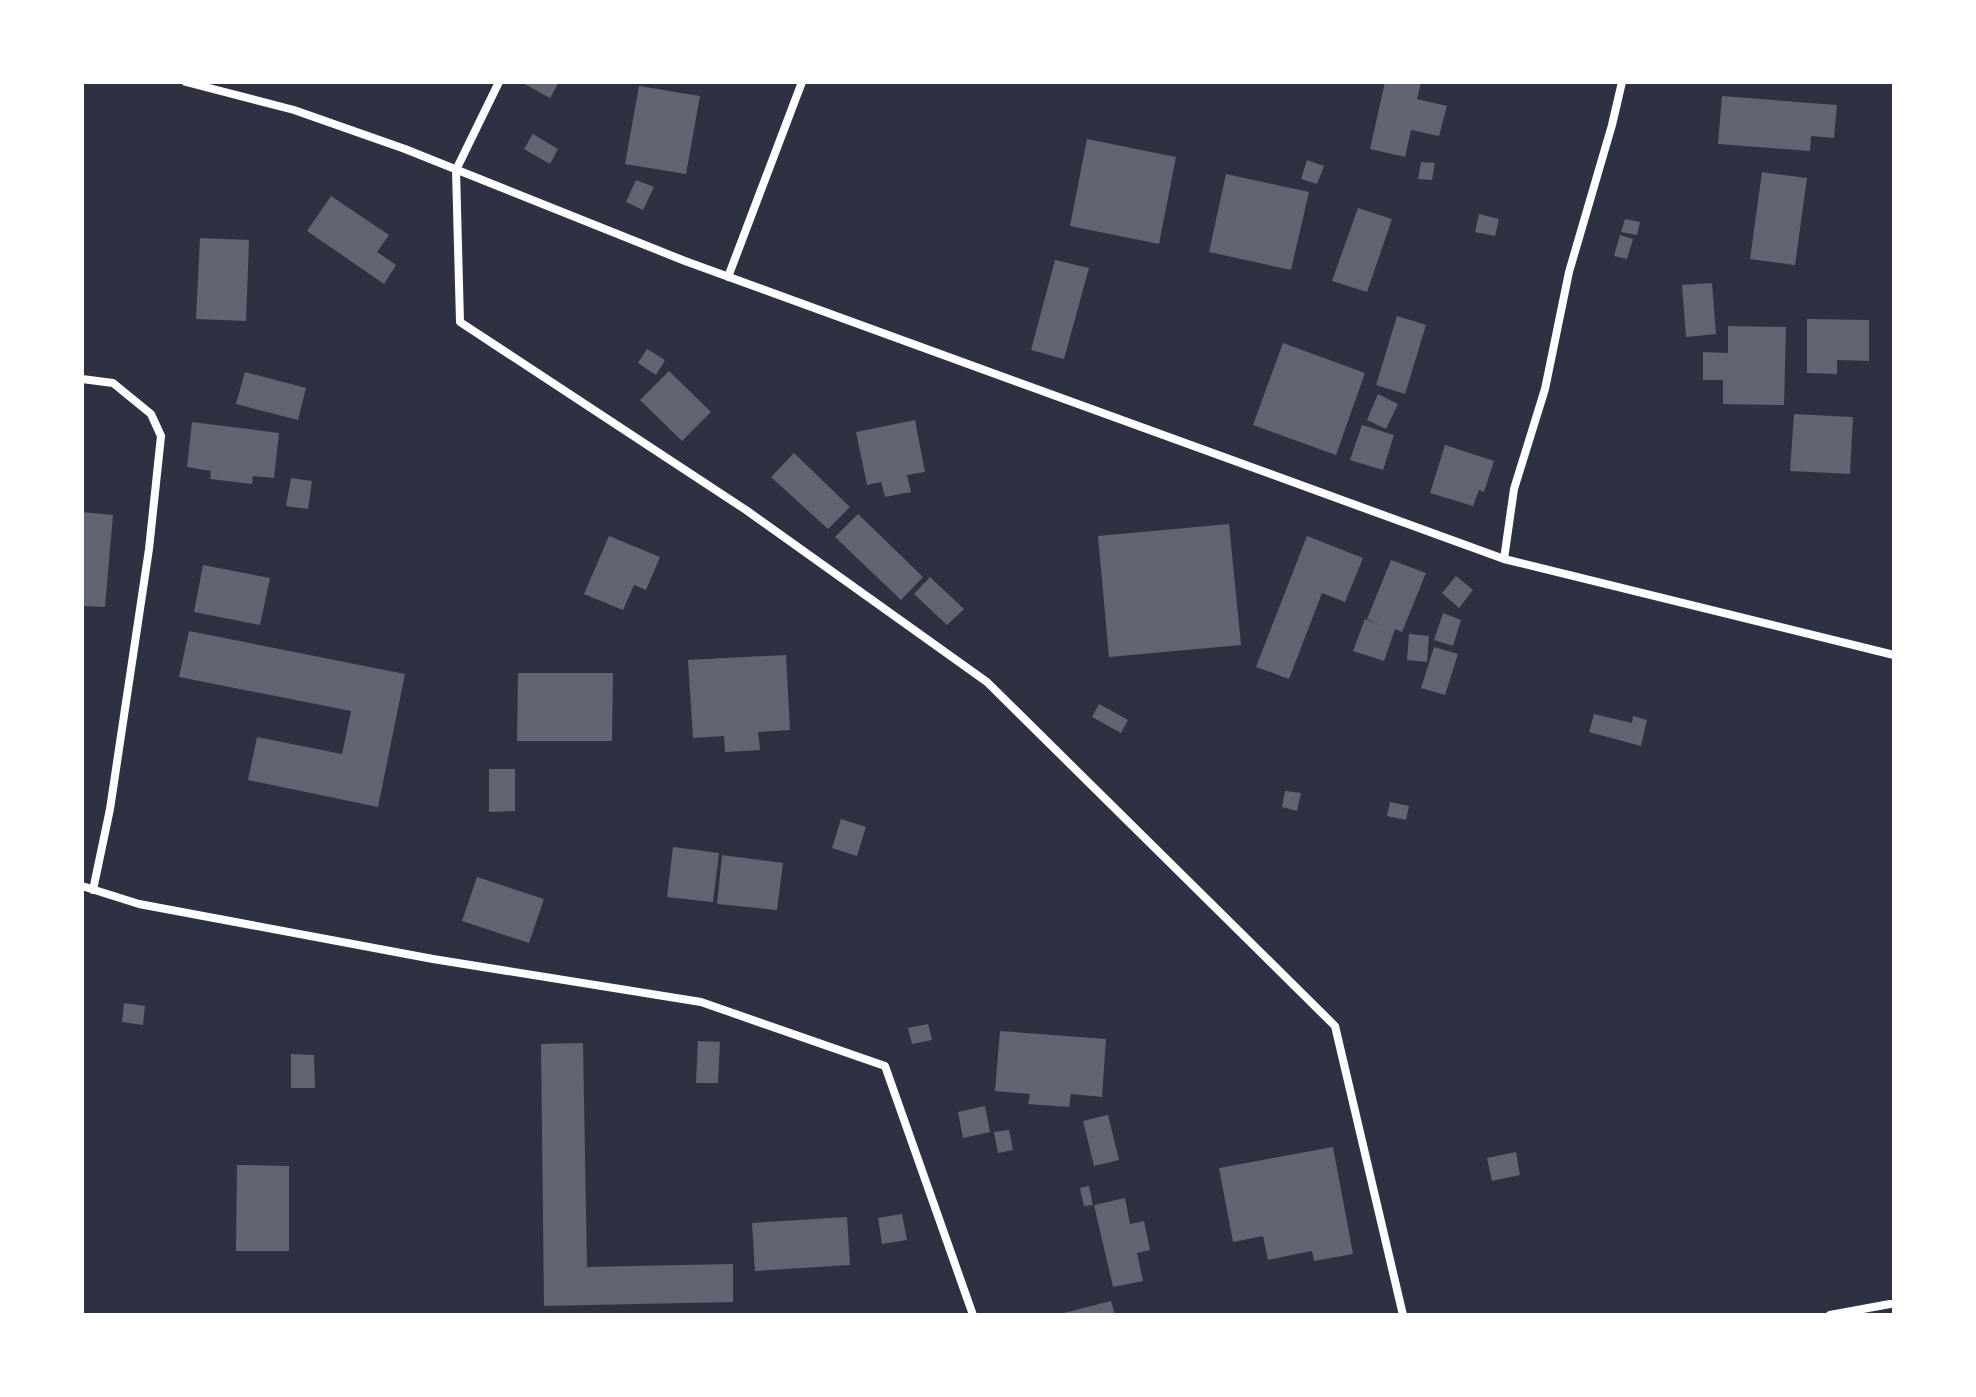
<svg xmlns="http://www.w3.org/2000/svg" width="1976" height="1397" font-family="Helvetica,sans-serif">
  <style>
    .building { fill: #626471 }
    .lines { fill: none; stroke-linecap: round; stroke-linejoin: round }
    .minor { stroke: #fff; stroke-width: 8 }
  </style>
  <rect width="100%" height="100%" fill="#2d3142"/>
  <path class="building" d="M 521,82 L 559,82 L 550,98 Z
    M 1385,82 L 1421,82 L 1417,99 L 1447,106 L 1439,136 L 1411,130 L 1405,157 L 1370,149 Z
    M 639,86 L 700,96 L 686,174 L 625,164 Z
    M 1722,96 L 1837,105 L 1834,138 L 1811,136 L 1810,151 L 1718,144 Z
    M 533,134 L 558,149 L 550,164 L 524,149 Z
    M 1087,139 L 1176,157 L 1159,244 L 1070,226 Z
    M 1307,160 L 1324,166 L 1317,184 L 1301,179 Z
    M 1421,162 L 1435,163 L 1432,180 L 1418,179 Z
    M 1762,172 L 1807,178 L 1795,265 L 1750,259 Z
    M 1226,174 L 1309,192 L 1291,270 L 1209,252 Z
    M 636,180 L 654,187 L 643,210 L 626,202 Z
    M 331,196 L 389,235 L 377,252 L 396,265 L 384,284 L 307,231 Z
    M 1358,208 L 1392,219 L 1367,292 L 1332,281 Z
    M 1479,214 L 1499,219 L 1495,236 L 1475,232 Z
    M 1625,219 L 1640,222 L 1637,235 L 1621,232 Z
    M 1620,235 L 1633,239 L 1627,259 L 1614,256 Z
    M 200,238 L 249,240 L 246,321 L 196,319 Z
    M 1055,260 L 1089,268 L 1064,359 L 1031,350 Z
    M 1712,283 L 1716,334 L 1686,337 L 1682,285 Z
    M 1397,316 L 1426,325 L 1405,394 L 1376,385 Z
    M 1807,319 L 1869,320 L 1869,361 L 1837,360 L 1837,374 L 1807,373 Z
    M 1728,326 L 1786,327 L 1784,405 L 1723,404 L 1723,380 L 1703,380 L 1703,352 L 1728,353 Z
    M 1283,343 L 1365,373 L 1336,455 L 1253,425 Z
    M 647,349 L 665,360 L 656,375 L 638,363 Z
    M 669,371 L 711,412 L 682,441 L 640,400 Z
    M 245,372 L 306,388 L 298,420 L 236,404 Z
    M 1378,394 L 1398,404 L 1386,429 L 1367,420 Z
    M 1794,414 L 1853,417 L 1850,474 L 1790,471 Z
    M 915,420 L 925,472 L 907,475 L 911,492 L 885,497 L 881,482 L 867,485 L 856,432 Z
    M 192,422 L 279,433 L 274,478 L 253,476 L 252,484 L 210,479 L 211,471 L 187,467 Z
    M 1362,425 L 1394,435 L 1383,470 L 1350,460 Z
    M 1445,445 L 1494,461 L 1484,492 L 1479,490 L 1473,506 L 1430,493 Z
    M 794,453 L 850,507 L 828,529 L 771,477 Z
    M 291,478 L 312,481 L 308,509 L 286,506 Z
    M 82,512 L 113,515 L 105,607 L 82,606 Z
    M 858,514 L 923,577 L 901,600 L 835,537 Z
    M 1229,524 L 1241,645 L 1109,657 L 1098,536 Z
    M 609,536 L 660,557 L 646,590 L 634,585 L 623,610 L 584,594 Z
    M 1307,536 L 1363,558 L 1345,602 L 1322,593 L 1289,679 L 1256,667 Z
    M 1391,560 L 1426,573 L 1402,632 L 1395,629 L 1384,661 L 1353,651 L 1365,619 L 1382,626 L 1367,619 Z
    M 203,565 L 270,578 L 260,625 L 194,612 Z
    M 1456,576 L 1473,590 L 1459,608 L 1442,593 Z
    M 930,577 L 964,609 L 947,625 L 914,594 Z
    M 1443,613 L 1461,620 L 1453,646 L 1434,640 Z
    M 189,631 L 405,674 L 378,807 L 248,780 L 257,737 L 342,754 L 351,711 L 179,677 Z
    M 1409,634 L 1429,636 L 1427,662 L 1407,660 Z
    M 1434,647 L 1458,654 L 1445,695 L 1421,688 Z
    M 786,655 L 790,730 L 758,732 L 760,750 L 725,752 L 724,736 L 693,738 L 688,660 Z
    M 518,673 L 613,673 L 612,741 L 517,741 Z
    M 1099,704 L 1128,720 L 1121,733 L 1092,717 Z
    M 1594,714 L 1632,723 L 1633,716 L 1647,720 L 1641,746 L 1589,732 Z
    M 489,769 L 515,769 L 515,811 L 489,812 Z
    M 1285,791 L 1301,793 L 1297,811 L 1282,807 Z
    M 1390,802 L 1409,806 L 1406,820 L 1387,816 Z
    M 841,819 L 866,827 L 857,856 L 832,848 Z
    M 673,847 L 719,853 L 713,902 L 667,897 Z
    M 722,855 L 783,863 L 777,910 L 717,904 Z
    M 477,877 L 544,899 L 529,943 L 462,921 Z
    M 124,1003 L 145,1006 L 143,1025 L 122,1022 Z
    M 928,1024 L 932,1040 L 912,1044 L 908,1028 Z
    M 1000,1031 L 1106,1039 L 1102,1097 L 1071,1094 L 1069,1107 L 1028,1104 L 1030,1094 L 995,1091 Z
    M 698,1041 L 720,1042 L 718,1083 L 696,1083 Z
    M 583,1043 L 587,1267 L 733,1264 L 733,1302 L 544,1306 L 541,1044 Z
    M 291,1054 L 314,1055 L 315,1088 L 291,1088 Z
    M 985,1106 L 990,1132 L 963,1138 L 958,1112 Z
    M 1108,1115 L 1119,1160 L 1094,1166 L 1083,1121 Z
    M 1009,1130 L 1013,1150 L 998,1153 L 994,1132 Z
    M 1333,1147 L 1353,1254 L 1314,1261 L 1312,1251 L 1268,1260 L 1263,1236 L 1233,1242 L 1219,1168 Z
    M 1516,1152 L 1520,1175 L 1492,1181 L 1487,1158 Z
    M 237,1165 L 289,1166 L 289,1251 L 236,1251 Z
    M 1089,1186 L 1093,1205 L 1084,1206 L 1080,1188 Z
    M 1125,1198 L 1130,1224 L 1144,1221 L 1150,1250 L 1137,1253 L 1143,1281 L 1113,1287 L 1094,1205 Z
    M 902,1214 L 907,1240 L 882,1244 L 878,1218 Z
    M 847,1217 L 850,1265 L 755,1271 L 752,1223 Z
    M 1111,1301 L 1115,1315 L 1061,1315 L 1060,1314 Z"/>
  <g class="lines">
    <path class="minor" d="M 186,82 L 294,110 L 405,149 L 685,261 L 1504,559 L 1894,655
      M 499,82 L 456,170 L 460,322 L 746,510 L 987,682 L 1335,1026 L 1403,1315
      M 728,277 L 802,82
      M 82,379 L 113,383 L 151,414 L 161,436 L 149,549 L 110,809 L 93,890
      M 1504,559 L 1514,489 L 1545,389 L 1569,272 L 1612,125 L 1622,82
      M 82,886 L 139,904 L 433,959 L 701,1002 L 885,1066 L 973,1315
      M 1830,1315 L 1890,1304"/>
  </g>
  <rect width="1976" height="1397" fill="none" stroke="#ffffff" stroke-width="168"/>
</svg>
